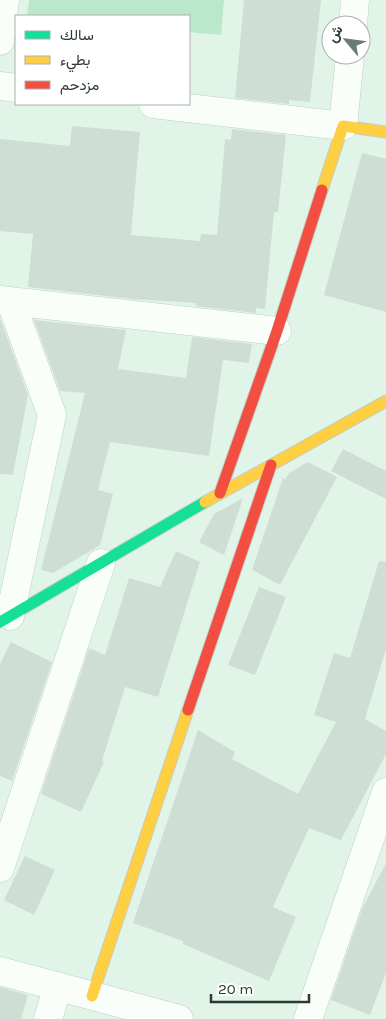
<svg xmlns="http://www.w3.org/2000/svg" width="386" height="1019" font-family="Karla,Vazirmatn,sans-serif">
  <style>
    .park { fill: #bbe7ca }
    .building { fill: #ceded4 }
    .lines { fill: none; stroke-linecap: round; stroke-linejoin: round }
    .street-casing { stroke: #c0d0c6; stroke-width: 29 }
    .fast-casing { stroke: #c0d0c6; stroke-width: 13 }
    .slow-casing { stroke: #c0d0c6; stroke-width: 13 }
    .jam-casing { stroke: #c0d0c6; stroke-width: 13 }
    .street { stroke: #fafefb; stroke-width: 28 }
    .fast { stroke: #16e098; stroke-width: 11 }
    .slow { stroke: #ffcf43; stroke-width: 11 }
    .jam { stroke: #f24e42; stroke-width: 11 }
  </style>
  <rect width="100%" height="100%" fill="#e0f5e7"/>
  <path class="park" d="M 29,0 L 224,0 L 221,35 L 189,32 L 189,16 L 27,16 Z"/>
  <path class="building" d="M 244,0 L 321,0 L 310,102 L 289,100 L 289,104 L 235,98 Z
    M 72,126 L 140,132 L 131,235 L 200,241 L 201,234 L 217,235 L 225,139 L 231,140 L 232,129 L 286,135 L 278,212 L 274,212 L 265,309 L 256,308 L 256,313 L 195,306 L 196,303 L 132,299 L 28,287 L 33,234 L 0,231 L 0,139 L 70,146 Z
    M 362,153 L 386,159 L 386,312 L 324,295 Z
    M 0,318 L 28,395 L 13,475 L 0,474 Z
    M 34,320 L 126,330 L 118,369 L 186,378 L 192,337 L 252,344 L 249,363 L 223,360 L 209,456 L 110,442 L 98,490 L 113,494 L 100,545 L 53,573 L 41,570 L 85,393 L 60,391 Z
    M 343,449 L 386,471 L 386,499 L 331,471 Z
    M 308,462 L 337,477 L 280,585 L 252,570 L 283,478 L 285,480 L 289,473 Z
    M 243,498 L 224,555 L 199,542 L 214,514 Z
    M 176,551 L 200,562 L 158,697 L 125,687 L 102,761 L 104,762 L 81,812 L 41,794 L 89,648 L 105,655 L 129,578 L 160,587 Z
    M 379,561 L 386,562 L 386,649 L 365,719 L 386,731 L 386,754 L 341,840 L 309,828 L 273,907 L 296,917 L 269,981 L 183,944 L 183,941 L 133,923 L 198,730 L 235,752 L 232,759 L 298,794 L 336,722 L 314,715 L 334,653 L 350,658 Z
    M 259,587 L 286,597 L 255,675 L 228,665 Z
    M 11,642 L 52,662 L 12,781 L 0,776 L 0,664 Z
    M 25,856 L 55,870 L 34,915 L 4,900 Z
    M 386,863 L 386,973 L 370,1015 L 331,1000 L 362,909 Z
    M 0,987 L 28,995 L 21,1019 L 0,1019 Z"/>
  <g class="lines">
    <defs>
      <path id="street" d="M 353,25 L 355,0
        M 0,41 L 5,0
        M 0,86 L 16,88
        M 153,104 L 343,126 L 350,55
        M 0,300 L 277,331
        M 10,616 L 52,415 L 11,302
        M 0,868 L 101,563
        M 0,971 L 179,1019
        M 48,1019 L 58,986
        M 308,1019 L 386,792"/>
      <path id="fast" d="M 0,622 L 205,502"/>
      <path id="slow" d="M 322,190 L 343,126 L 386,132
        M 205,502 L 386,401
        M 92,996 L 188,710"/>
      <path id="jam" d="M 220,493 L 277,331 L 322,190
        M 188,710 L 271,465"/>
    </defs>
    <use href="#street" class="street-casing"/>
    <use href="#fast" class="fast-casing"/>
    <use href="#slow" class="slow-casing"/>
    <use href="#jam" class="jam-casing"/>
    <use href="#street" class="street"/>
    <use href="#fast" class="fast"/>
    <use href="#slow" class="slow"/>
    <use href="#jam" class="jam"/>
  </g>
  <rect x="15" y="15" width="175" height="90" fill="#ffffff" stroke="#abb0ad"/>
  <rect x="25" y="31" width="25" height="8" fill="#16e098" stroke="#abb0ad"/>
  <text x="60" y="40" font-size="15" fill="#2c3a31">سالك</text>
  <rect x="25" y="56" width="25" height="8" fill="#ffcf43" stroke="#abb0ad"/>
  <text x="60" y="65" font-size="15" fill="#2c3a31">بطيء</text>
  <rect x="25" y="81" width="25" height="8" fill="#f24e42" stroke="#abb0ad"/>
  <text x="60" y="90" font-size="15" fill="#2c3a31">مزدحم</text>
  <g transform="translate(346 40) rotate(299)"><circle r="24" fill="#ffffff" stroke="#abb0ad"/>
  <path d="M0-4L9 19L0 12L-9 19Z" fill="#6b7b71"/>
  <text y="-8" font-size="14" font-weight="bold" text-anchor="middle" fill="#2c3a31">ش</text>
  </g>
  <path d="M211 994v8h98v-8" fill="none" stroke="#2c3a31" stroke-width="2.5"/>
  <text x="218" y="994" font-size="15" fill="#2c3a31" stroke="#ffffff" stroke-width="4" paint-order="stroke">20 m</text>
</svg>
